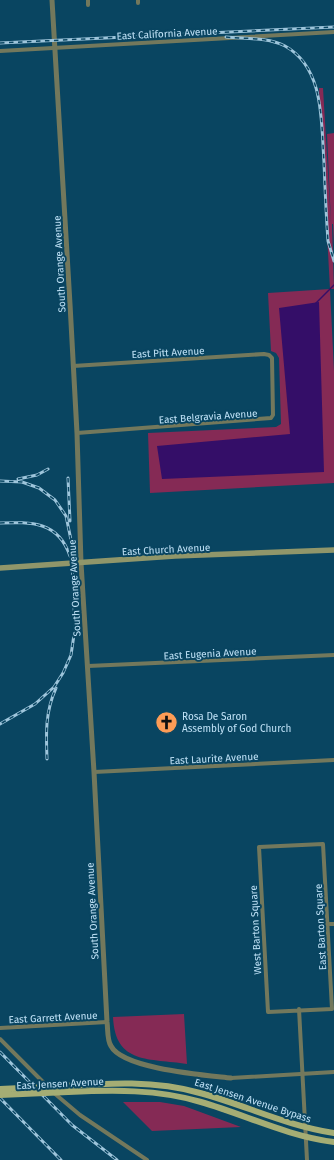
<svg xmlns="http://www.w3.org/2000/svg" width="334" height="1160" font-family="'Fira Sans',sans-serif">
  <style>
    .green { fill: #852a55 }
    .water { fill: #340e68 }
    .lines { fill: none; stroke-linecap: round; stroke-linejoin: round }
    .stream { stroke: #340e68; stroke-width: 1.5 }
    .minor { stroke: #73785c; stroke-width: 4 }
    .tertiary { stroke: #73785c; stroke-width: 5 }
    .secondary { stroke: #90966a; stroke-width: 5.5 }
    .primary { stroke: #a5ad74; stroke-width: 6 }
    .rail-casing { stroke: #9ec5db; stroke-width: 3 }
    .rail { stroke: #094561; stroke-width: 1.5; stroke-dasharray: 4.5; stroke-linecap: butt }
    .primary-bridge { stroke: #a5ad74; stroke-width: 6 }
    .labels { text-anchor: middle; stroke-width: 4; stroke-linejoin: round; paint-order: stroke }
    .street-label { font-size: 10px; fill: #c0e2f7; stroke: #094561 }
    .poi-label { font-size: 10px; fill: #c0e2f7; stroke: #094561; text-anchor: start }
  </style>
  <rect width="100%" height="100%" fill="#094561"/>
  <path class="green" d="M 319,88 L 323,88 L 331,224 L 327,134 L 334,133 L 334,245 L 333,224 L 332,224 L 334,289 L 330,289 L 334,371 L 334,483 L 150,493 L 148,433 L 276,427 L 281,424 L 279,358 L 276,353 L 271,351 L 268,293 L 330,289 Z
    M 184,1014 L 187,1064 C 150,1058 115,1065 113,1017 Z
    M 123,1102 L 160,1102 L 184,1106 L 241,1127 L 152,1131 Z"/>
  <path class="water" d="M 319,302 L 324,472 L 162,479 L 157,446 L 290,434 L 279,308 Z"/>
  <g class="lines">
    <path class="stream" d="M 316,303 L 334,285"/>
    <path class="minor" d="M 88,0 L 88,5
      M 138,0 L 138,3
      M 0,51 L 334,32
      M 73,366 L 264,354 L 269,355 L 272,358 L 273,415 L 271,418 L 77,433
      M 88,666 L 334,655
      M 94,772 L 334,760
      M 323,844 L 332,1009 L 268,1012 L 259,847 Z
      M 327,924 L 334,924
      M 299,1009 L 307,1160
      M 0,1028 L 107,1022
      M 0,1039 L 48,1087
      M 231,1078 L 334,1072
      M 54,1093 L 80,1115 L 147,1160"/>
    <path class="tertiary" d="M 52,0 L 70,304 L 77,433 L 81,563 L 94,772 L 107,1022 C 108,1029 107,1040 111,1046 C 123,1069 205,1075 231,1078"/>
    <path class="secondary" d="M 0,568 L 175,556 L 334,550"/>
    <path class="primary" d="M 63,1086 C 109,1083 155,1080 200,1093 C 245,1105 287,1126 334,1133
      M 68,1092 C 113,1090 157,1089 201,1102 C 246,1115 287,1136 334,1142"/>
    <defs>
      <path id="rail" d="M 226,37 C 245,39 267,37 285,46 C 325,68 321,123 324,162 C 325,188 326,214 328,241 L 334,261
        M 0,43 L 334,27
        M 68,478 L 70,521
        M 18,479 L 37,475 L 48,469
        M 0,481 L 22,482 L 39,488 L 55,500 L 66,516 L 71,540 L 75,628 L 71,655 L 63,673 L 54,687 L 35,704 L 0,724
        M 0,523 C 31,522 58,521 70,556
        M 47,759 C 46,734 45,712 56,688
        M 0,1052 L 72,1125 L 117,1160
        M 0,1098 L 61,1160"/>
    </defs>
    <use href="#rail" class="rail-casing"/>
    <use href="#rail" class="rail"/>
    <path class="primary-bridge" d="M 0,1089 L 63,1086
      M 0,1095 L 68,1092"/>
  </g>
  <defs>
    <symbol id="church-disc" viewBox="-11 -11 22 22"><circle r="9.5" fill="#fd9c56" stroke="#094561"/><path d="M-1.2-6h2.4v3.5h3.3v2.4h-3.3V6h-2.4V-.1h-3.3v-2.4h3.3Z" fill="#111"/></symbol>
  </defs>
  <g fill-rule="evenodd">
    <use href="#church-disc" x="154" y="710" width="25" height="25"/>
  </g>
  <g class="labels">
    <g class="street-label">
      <text transform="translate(167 33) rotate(-3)" y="4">East California Avenue</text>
      <text transform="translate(59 264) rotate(-93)" y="4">South Orange Avenue</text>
      <text transform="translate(168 352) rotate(-3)" y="4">East Pitt Avenue</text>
      <text transform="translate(208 416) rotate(-4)" y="4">East Belgravia Avenue</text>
      <text transform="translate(166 549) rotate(-3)" y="4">East Church Avenue</text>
      <text transform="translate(74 588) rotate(-93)" y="4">South Orange Avenue</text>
      <text transform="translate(210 653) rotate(-3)" y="4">East Eugenia Avenue</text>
      <text transform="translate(214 758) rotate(-3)" y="4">East Laurite Avenue</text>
      <text transform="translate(92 911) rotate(-93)" y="4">South Orange Avenue</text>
      <text transform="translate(320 927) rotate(-93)" y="4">East Barton Square</text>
      <text transform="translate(255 930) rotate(-93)" y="4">West Barton Square</text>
      <text transform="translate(53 1017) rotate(-3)" y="4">East Garrett Avenue</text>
      <text transform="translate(60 1083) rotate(-3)" y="4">East Jensen Avenue</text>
      <text transform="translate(253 1100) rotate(18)" y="4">East Jensen Avenue Bypass</text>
    </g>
    <g class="poi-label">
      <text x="182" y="720">Rosa De Saron<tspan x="182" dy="12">Assembly of God Church</tspan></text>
    </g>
  </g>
</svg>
